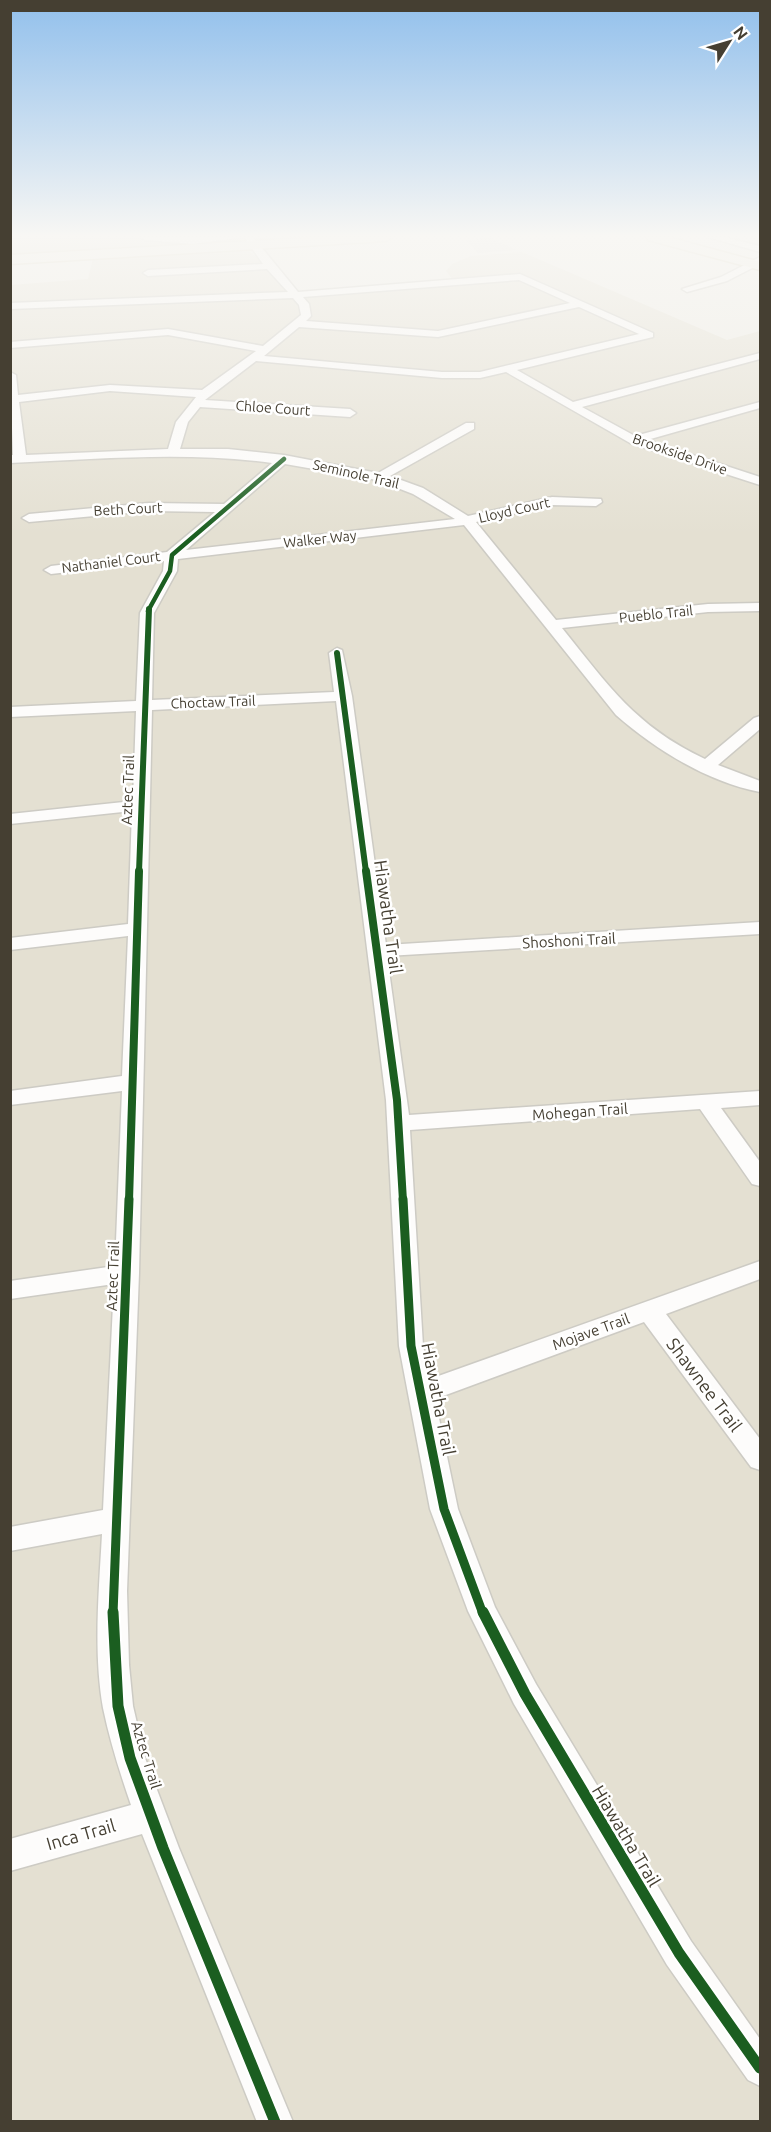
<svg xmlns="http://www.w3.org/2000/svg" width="771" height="2132" font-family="Ubuntu,sans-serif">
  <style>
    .residential { fill: #e4e0d2 }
    .parking { fill: #dedcd6 }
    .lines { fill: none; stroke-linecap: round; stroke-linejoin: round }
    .street-casing { stroke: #cdcbc4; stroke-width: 3 }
    .primary-casing { stroke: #d4ccb1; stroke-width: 3 }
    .street { fill: #fdfcfb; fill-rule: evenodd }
    .primary { fill: #f0ede2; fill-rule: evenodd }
    .cycleway-far4-casing { stroke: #fff; stroke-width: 7 }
    .cycleway-far3-casing { stroke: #fff; stroke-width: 9 }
    .cycleway-far2-casing { stroke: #fff; stroke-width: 11 }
    .cycleway-far1-casing { stroke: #fff; stroke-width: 13 }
    .cycleway-casing { stroke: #fff; stroke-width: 15 }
    .cycleway-far4 { stroke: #1b5e20; stroke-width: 4.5 }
    .cycleway-far3 { stroke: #1b5e20; stroke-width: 6 }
    .cycleway-far2 { stroke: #1b5e20; stroke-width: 8 }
    .cycleway-far1 { stroke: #1b5e20; stroke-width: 9 }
    .cycleway { stroke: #1b5e20; stroke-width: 11 }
    .labels { text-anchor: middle; stroke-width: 5; stroke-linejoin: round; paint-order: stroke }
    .far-street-label { font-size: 14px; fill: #453f32; stroke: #fff }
    .street-label { font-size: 15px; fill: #453f32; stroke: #fff }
    .near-street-label { font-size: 18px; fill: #453f32; stroke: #fff }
  </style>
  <rect width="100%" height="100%" fill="#efede6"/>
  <path class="residential" d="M 11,237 L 316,237 L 11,256 Z
    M 247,250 L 266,264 L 289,296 L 458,286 L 446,271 L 452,264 L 471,256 L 522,252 L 727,340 L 760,331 L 760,2121 L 11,2122 L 11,285 L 88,279 L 93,258 Z"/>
  <path class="parking" d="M 491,238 L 516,250 L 478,253 L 466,240 Z"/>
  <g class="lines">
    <defs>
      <path id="street" d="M 140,237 L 253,237 L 298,292 L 520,274 L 653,333 L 653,337 L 517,370 L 573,402 L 760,353 L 760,359 L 582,407 L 635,436 L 760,402 L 760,408 L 647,440 L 760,477 L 760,485 L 630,443 L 506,372 L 480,378 L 442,378 L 256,361 L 205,400 L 350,409 L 356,413 L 350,417 L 200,407 L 188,422 L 180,449 L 228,449 L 284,455 L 378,473 L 466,423 L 474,423 L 474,429 L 390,476 L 423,488 L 468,516 L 552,497 L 601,499 L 602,502 L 596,506 L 552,505 L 476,522 L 556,620 L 708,604 L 760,603 L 760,611 L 708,612 L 562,628 C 609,686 635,726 705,759 L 754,718 L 760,716 L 760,729 L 718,765 L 760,781 L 760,792 C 708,782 656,750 616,715 L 464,525 L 178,559 L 177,571 L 154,613 L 152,700 L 334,692 L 329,653 L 337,648 L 342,650 L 352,696 L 386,945 L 760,922 L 760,934 L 387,956 L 409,1115 L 760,1091 L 760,1105 L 721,1108 L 760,1162 L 760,1186 L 752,1184 L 700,1109 L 410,1130 L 423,1346 L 430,1379 L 760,1261 L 760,1279 L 666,1314 L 760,1439 L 760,1470 L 751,1467 L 644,1322 L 435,1399 L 458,1509 L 495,1607 L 536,1684 L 691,1941 L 760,2039 L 760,2086 L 748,2080 L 667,1965 L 514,1704 L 468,1611 L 430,1509 L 399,1346 L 386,1100 L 336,701 L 152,710 L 139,1273 L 127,1591 L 129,1665 L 133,1706 L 145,1758 L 179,1848 L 293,2122 L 257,2122 L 142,1834 L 10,1871 L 10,1839 L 131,1805 C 120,1773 110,1742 103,1708 C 93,1652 99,1590 102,1534 L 10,1551 L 10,1527 L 103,1510 L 114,1284 L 10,1299 L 10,1281 L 115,1266 L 122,1091 L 10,1105 L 10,1091 L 122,1076 L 128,936 L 10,950 L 10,938 L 128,924 L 132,811 L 10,824 L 10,814 L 133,801 L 136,711 L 10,717 L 10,707 L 136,701 L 140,613 L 163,571 L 164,561 L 51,574 L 44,570 L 51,566 L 167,552 L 215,512 L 149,511 L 29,522 L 22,518 L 29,514 L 149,503 L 224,504 L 272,463 C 186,451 98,459 10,463 L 10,455 L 13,455 L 10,372 L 16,375 L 18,395 L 110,385 L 202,390 L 256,351 L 168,335 L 10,348 L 10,342 L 168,329 L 263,346 L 301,315 L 299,305 L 293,298 L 10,309 L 10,303 L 288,292 L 267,269 L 148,276 L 143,273 L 148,270 L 263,264 L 244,237 L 193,244 L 145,240 ZM 519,280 L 570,303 L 438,331 L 306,321 L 311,316 L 309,304 L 303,297 ZM 579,307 L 639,334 L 480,372 L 442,372 L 264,356 L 299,327 L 438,337 ZM 110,391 L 196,397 L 176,422 L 168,449 L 26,455 L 19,402 ZM 285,464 L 377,480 L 413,494 L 455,519 L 186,550 Z
        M 708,237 L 723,237 L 760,246 L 760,252 Z
        M 760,257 L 760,264 L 727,281 L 687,292 L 682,289 L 721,277 Z"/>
      <path id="primary" d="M 320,237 L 393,237 L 386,241 L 10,264 L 10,255 Z
        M 646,237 L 668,237 L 760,262 L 760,270 L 648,240 Z"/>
    </defs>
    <use href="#street" class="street-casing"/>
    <use href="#primary" class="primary-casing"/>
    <use href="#street" class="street"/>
    <use href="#primary" class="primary"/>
    <defs>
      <path id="cycleway-far4" d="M 148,611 L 170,571 L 172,555 L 284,459"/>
      <path id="cycleway-far3" d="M 337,653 L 366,872
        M 139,872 L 149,609"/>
      <path id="cycleway-far2" d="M 366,871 L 397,1100 L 403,1201
        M 129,1201 L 139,871"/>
      <path id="cycleway-far1" d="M 403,1199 L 411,1346 L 444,1509 L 483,1614
        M 113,1614 L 129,1199"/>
      <path id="cycleway" d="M 113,1612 L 118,1706 L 130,1758 L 163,1848 L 275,2122
        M 483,1612 L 525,1694 L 679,1953 L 760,2068"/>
    </defs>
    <use href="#cycleway-far4" class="cycleway-far4-casing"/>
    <use href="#cycleway-far3" class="cycleway-far3-casing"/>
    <use href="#cycleway-far2" class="cycleway-far2-casing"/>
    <use href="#cycleway-far1" class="cycleway-far1-casing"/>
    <use href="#cycleway" class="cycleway-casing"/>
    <use href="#cycleway-far4" class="cycleway-far4"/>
    <use href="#cycleway-far3" class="cycleway-far3"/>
    <use href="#cycleway-far2" class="cycleway-far2"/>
    <use href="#cycleway-far1" class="cycleway-far1"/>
    <use href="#cycleway" class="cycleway"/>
  </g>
  <linearGradient id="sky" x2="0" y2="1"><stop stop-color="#92c0ec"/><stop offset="0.44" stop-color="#f8f7f4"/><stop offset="1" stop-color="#f8f7f4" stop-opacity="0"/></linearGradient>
  <rect width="771" height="535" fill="url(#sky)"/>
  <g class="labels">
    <g class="far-street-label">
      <text transform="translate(273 408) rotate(4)" y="5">Chloe Court</text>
      <text transform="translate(680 454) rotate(19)" y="5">Brookside Drive</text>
      <text transform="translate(356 474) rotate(13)" y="5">Seminole Trail</text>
      <text transform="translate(128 509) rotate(-3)" y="5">Beth Court</text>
      <text transform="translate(514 510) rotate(-13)" y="5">Lloyd Court</text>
      <text transform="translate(320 539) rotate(-6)" y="5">Walker Way</text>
      <text transform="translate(111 562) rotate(-7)" y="5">Nathaniel Court</text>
      <text transform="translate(656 614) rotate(-6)" y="5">Pueblo Trail</text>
      <text transform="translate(213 702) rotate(-2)" y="5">Choctaw Trail</text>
    </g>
    <g class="street-label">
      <text transform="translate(128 790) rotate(-88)" y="5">Aztec Trail</text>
      <text transform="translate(569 941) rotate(-3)" y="5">Shoshoni Trail</text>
      <text transform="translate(580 1112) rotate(-4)" y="5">Mohegan Trail</text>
      <text transform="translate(113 1276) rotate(-88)" y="5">Aztec Trail</text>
      <text transform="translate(591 1332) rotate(-20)" y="5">Mojave Trail</text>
      <text transform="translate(146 1755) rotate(73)" y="5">Aztec Trail</text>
    </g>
    <g class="near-street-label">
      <text transform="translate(388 917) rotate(82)" y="6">Hiawatha Trail</text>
      <text transform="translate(704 1385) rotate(53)" y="6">Shawnee Trail</text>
      <text transform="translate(438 1399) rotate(79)" y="6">Hiawatha Trail</text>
      <text transform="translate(81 1835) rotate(-16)" y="6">Inca Trail</text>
      <text transform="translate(626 1836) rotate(59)" y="6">Hiawatha Trail</text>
    </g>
  </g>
  <rect width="771" height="2132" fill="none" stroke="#453f32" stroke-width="24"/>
  <g transform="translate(729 42) rotate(53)" stroke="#ffffff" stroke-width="4.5" paint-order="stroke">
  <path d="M0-4.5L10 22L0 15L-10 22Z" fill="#453f32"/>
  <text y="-9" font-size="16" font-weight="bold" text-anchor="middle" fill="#453f32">N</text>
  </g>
</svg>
